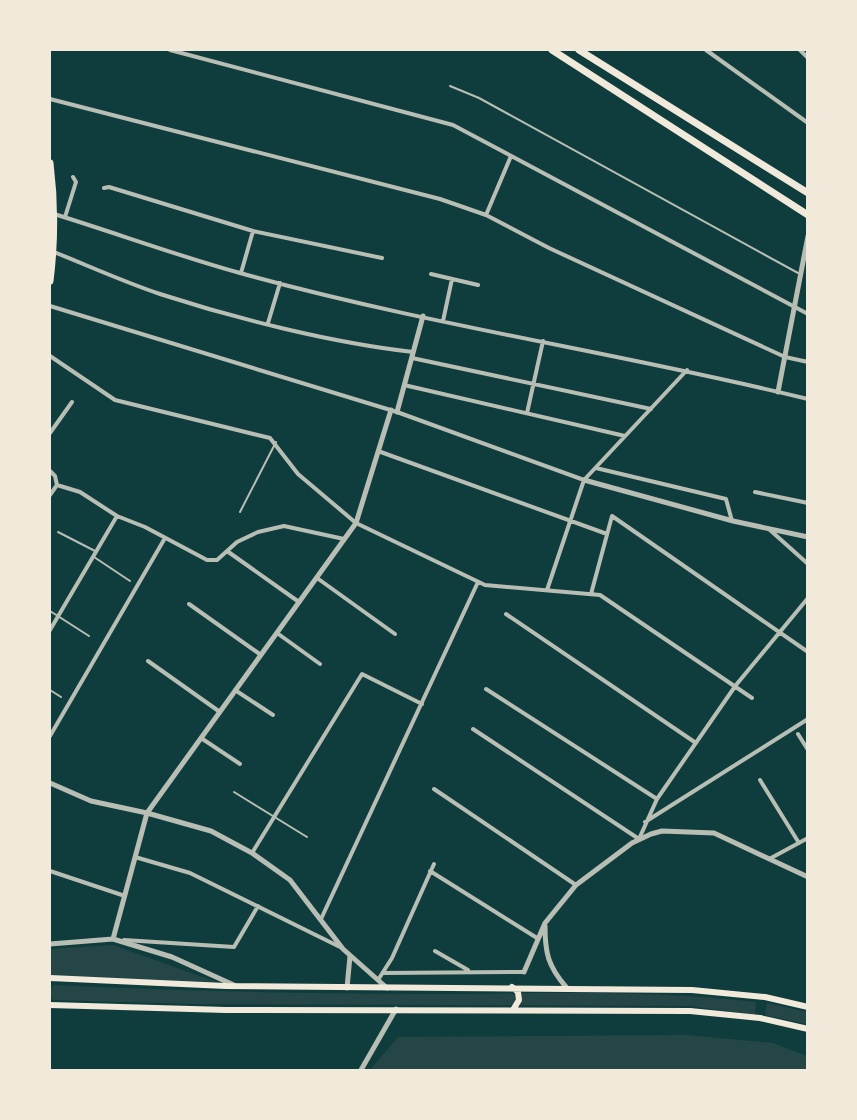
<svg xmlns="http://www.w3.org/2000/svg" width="857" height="1120" font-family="Spectral,serif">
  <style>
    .green { fill: #244646 }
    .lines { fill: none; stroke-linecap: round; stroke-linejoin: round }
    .service { stroke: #b8beb3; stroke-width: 2 }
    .minor { stroke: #b8beb3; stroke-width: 4 }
    .tertiary { stroke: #b8beb3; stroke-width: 5 }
    .secondary { stroke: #f1e9da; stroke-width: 6 }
    .primary { stroke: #f1e9da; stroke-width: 7 }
  </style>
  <rect width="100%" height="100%" fill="#0f3d3e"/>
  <path class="green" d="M 113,945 L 216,982 L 50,976 L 50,949 Z
    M 54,985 C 178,991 302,994 426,994 C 536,994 646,989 756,1002 L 755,1015 L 690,1006 L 197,1004 L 53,1000 L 50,997 L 50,989 Z
    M 767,1003 L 807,1012 L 807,1024 L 765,1015 Z
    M 687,1035 L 773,1043 L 807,1056 L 807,1070 L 370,1070 L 398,1037 Z"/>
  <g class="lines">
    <path class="service" d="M 450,86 L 479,98 L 798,273
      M 240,512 L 276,442
      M 58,532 L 95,551
      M 94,557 L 130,581
      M 50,611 L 89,636
      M 50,690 L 61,697
      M 234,792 L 307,837"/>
    <path class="minor" d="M 170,50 L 453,125 L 808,314
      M 706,50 L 808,123
      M 800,50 L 808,58
      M 50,99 L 440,199 L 486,215 L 549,248 L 785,357 L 808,362
      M 104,188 L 109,187 L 253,231 L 382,258
      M 54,214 C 116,233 178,256 240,273 C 427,325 620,353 808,399
      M 486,215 L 511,156
      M 65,217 L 76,182 L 73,177
      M 54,252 C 89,266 124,282 160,294 C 237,319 333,343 413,352
      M 241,273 L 253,231
      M 431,274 L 478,285
      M 50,306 L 397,412 L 584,480
      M 443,321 L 452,279
      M 268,323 L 280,283
      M 50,356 L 115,400 L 270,438 L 298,474 L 356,523 L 485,585 L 600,595 L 752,698
      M 412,358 L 651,409
      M 404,385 L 625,436
      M 527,413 L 543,341
      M 50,433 L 72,402
      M 378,451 L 607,534
      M 596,468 L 726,499 L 732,521
      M 50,471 L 55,476 L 57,485 L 50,495
      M 57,485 L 80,492 L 117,516 L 145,527 L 207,560 L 217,560 L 237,542 L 258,532 L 284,526 L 344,539
      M 755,492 L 808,503
      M 770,530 L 808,564
      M 227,551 L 299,602
      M 317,578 L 395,634
      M 547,590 L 584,480 L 687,370
      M 591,594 L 612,516 L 808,652
      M 189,604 L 261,655
      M 506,614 L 696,743
      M 50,630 L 117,516
      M 277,633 L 320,664
      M 148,661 L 220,712
      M 486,689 L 657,799
      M 235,690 L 273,715
      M 473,729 L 639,839 L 657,799 L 736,685 L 808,598
      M 798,734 L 808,750
      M 50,736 L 165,538
      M 201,738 L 240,764
      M 760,780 L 799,843
      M 434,789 L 576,885
      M 645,822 L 808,719
      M 252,853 L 362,674 L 422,704
      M 135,857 L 190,873 L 340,947
      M 771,858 L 808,838
      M 50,871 L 125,896
      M 430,871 L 537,938
      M 321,919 L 478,582
      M 124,940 L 234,947 L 258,906
      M 435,951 L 468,970
      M 383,973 L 524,972
      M 378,980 L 392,958 L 434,864"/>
    <path class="tertiary" d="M 778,392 L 808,236
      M 397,412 L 423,316
      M 584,480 L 733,521 L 808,537
      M 50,783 L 91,801 L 147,813 L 211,831 L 252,853 L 290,880 L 343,949 L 387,988
      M 545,926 C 545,953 548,966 566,987
      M 113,939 L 147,813 L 356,523 L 391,410
      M 50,944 L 113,939 L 172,957 L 236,986
      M 524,972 L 545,923 L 576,885 L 632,843 L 651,834 L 662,831 L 714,833 L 808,877
      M 347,988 L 350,956
      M 361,1070 L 396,1009"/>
    <path class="secondary" d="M 50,978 L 226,986 L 692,990 L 765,997 L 808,1007
      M 512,987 L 518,992 L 519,1000 L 513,1010
      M 50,1005 L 226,1010 L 690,1011 L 760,1018 L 808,1029"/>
    <path class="primary" d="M 552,50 L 808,215
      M 579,50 L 808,193
      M 50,163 C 55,203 55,241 50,281"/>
  </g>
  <rect width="857" height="1120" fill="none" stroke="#f1e9da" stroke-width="102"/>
</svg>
